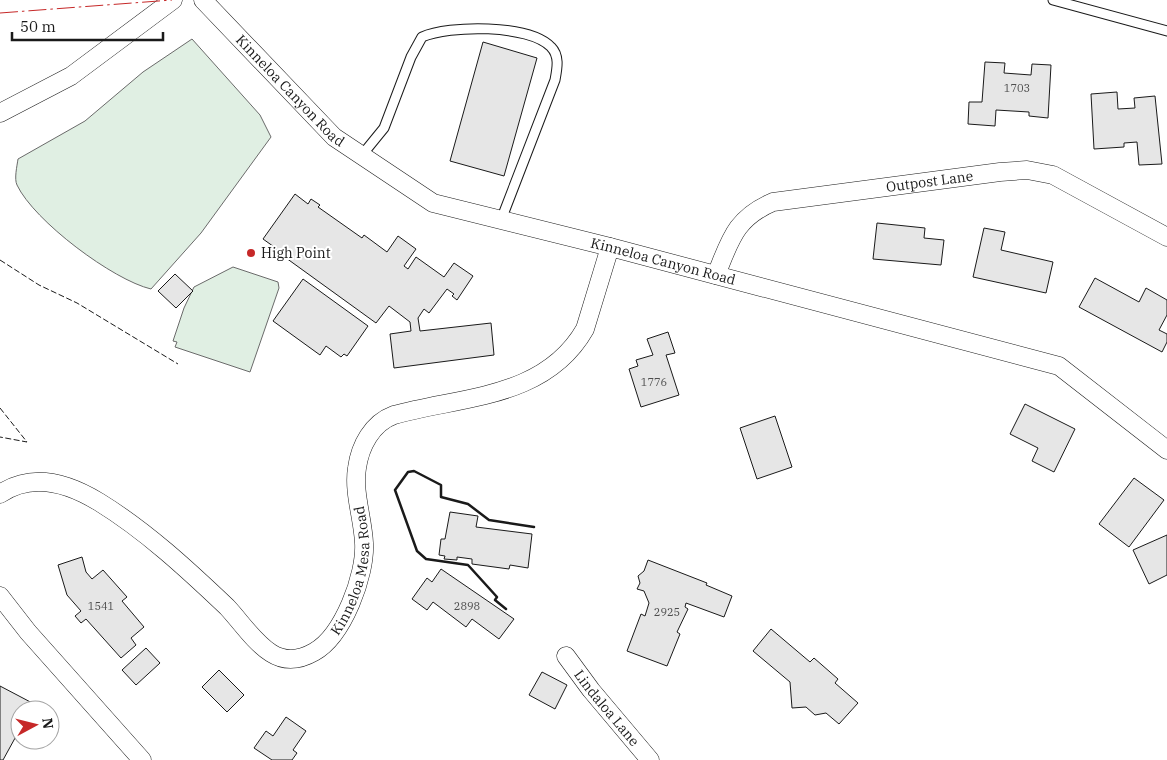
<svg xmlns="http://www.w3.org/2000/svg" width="1167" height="760" font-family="'IBM Plex Serif',serif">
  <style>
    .green { fill: #e0efe3; stroke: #6a6a6a }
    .building { fill: #e6e6e6; stroke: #1a1a1a }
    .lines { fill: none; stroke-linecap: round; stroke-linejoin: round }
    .service-casing { stroke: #1a1a1a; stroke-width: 11 }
    .minor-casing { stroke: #1a1a1a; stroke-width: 19 }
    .service { stroke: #fff; stroke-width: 9 }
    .minor { stroke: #fff; stroke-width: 18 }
    .fence { stroke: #1a1a1a; stroke-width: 1; stroke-dasharray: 6 2.5; stroke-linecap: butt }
    .wall { stroke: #1a1a1a; stroke-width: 2.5 }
    .power { stroke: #c62828; stroke-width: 1; stroke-dasharray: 18 4 2.5 4; stroke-linecap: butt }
    .poi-dot { fill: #c62828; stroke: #fff; stroke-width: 2 }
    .labels { text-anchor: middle; stroke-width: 4; stroke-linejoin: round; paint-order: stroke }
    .number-label { font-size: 11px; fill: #4d4d4d }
    .street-label { font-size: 14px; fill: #1a1a1a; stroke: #fff }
    .poi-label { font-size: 14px; fill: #1a1a1a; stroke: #fff; text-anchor: start }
  </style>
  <rect width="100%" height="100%" fill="#fff"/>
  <path class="green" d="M 192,39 L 260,115 L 271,137 L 201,233 L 151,289 C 113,280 34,221 17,185 C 14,179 17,166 18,159 L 85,121 L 143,72 Z
    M 233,267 L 278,282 L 279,288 L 250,372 L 175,347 L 177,342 L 173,341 L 184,308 L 194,287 Z"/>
  <path class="building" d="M 483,42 L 537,58 L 504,176 L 450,161 Z
    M 985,62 L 1005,63 L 1004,73 L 1031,75 L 1032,64 L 1051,65 L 1048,118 L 1029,116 L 1029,112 L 996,110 L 995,126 L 968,124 L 969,102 L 982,102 Z
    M 1117,92 L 1118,109 L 1135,108 L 1134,98 L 1155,96 L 1162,164 L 1139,165 L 1137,142 L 1124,143 L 1124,147 L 1094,149 L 1091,94 Z
    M 295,194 L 308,204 L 311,199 L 320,205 L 318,207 L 362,238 L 364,235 L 387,252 L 398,236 L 416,249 L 404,266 L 408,269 L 416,257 L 444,277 L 454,263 L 473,276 L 457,300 L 452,296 L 454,294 L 447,289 L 429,313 L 424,309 L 418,318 L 420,331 L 491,323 L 494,355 L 394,368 L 390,334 L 411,331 L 410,322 L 389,306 L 376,323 L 275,250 L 277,249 L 263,239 Z
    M 877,223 L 925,228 L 924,238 L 944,240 L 941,265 L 873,259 Z
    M 984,228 L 1005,232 L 1001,250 L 1053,262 L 1046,293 L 973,277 Z
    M 175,274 L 193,291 L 176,308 L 158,291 Z
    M 1095,278 L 1139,302 L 1146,288 L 1167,300 L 1167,315 L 1159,330 L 1167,334 L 1167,342 L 1162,352 L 1079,307 Z
    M 303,279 L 368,326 L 347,356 L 344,354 L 341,357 L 326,346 L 320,355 L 273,321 Z
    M 668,332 L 675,353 L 666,355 L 679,395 L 641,407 L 629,369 L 638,366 L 636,360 L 653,355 L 647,339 Z
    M 1025,404 L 1075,429 L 1054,472 L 1032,461 L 1038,448 L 1010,434 Z
    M 775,416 L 792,467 L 757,479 L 740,428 Z
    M 1134,478 L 1164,500 L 1129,547 L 1099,524 Z
    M 450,512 L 478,516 L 476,527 L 532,534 L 528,568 L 510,565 L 509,569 L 472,564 L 472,559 L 457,557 L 457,560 L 444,559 L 445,556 L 439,555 L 441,539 L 445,539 Z
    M 1167,535 L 1167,575 L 1149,584 L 1133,550 Z
    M 82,557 L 86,572 L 92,579 L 103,570 L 127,597 L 122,601 L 144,627 L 131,638 L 136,645 L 121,658 L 86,619 L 81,623 L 75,616 L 81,611 L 67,595 L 58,565 Z
    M 648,560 L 707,583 L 706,585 L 732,596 L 724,617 L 686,603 L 685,607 L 688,609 L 677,632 L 680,634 L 667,666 L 627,651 L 641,614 L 645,616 L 649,603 L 644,591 L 637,589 L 640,583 L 638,576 L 644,571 Z
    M 441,569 L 514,619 L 499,639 L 472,619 L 466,627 L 433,602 L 427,610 L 412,599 L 427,578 L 432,582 Z
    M 771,629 L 810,662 L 814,658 L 838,679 L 835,683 L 858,703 L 839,724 L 826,713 L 815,715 L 806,707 L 792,708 L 790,682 L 753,651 Z
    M 146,648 L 160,663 L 136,685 L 122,670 Z
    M 219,670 L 244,695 L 227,712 L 202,687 Z
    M 542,672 L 567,685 L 555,709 L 529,695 Z
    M 0,686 L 38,706 L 35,710 L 20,710 L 20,729 L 3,760 L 0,760 Z
    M 286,717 L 306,731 L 293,750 L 297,753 L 292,760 L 272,760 L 254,748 L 266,731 L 273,736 Z"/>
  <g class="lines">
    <defs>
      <path id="service" d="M 1053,0 L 1167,31
        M 362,155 L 384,128 L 411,57 L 422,37 C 449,25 529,24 551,47 C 560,56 557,69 555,80 L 501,220"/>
      <g id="minor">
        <path id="s1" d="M 203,0 L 334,137 L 433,203 L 610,247 L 1059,366 L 1167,450"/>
        <path d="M 0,113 L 71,76 L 173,0"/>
        <path id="s2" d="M 716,275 C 730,241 735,218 773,202 L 1000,172 L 1027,170 L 1053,175 L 1167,237"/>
        <path id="s3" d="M 0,494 C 32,472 68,483 99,502 C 146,531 187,569 227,607 C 241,622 254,642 271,653 C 285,662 300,660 314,652 C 343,636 366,575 364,543 C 363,519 353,492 357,468 C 360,446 372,423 394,415 C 462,396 545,399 585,329 L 610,247"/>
        <path d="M 0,596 L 28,632 L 142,760"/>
        <path id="s4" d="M 566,656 L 591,690 L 650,760"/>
      </g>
    </defs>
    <use href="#service" class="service-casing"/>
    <use href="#minor" class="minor-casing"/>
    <use href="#service" class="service"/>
    <use href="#minor" class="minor"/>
    <path class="fence" d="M 0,260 L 39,285 L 77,303 L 178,364
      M 0,408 L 27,442 L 0,437"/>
    <path class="wall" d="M 506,609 L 495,600 L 497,597 L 468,565 L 426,559 L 417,551 L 395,490 L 408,472 L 414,471 L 441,485 L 441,497 L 468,504 L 489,520 L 534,527"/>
    <path class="power" d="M 0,13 L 172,0"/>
  </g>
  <circle class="poi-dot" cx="251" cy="253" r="5"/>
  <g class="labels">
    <g class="number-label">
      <text x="1017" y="92">1703</text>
      <text x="654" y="386">1776</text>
      <text x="101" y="610">1541</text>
      <text x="467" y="610">2898</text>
      <text x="667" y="616">2925</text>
    </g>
    <g class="street-label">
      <text dy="5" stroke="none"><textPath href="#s1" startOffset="126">Kinneloa Canyon Road</textPath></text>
      <text dy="5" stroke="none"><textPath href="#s2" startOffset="254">Outpost Lane</textPath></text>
      <text dy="5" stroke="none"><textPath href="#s1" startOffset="546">Kinneloa Canyon Road</textPath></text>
      <text dy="5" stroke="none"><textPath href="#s3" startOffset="475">Kinneloa Mesa Road</textPath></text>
      <text dy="5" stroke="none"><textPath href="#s4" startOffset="66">Lindaloa Lane</textPath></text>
    </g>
    <g class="poi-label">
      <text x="261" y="258">High Point</text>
    </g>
  </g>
  <g transform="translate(35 725) rotate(83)"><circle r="24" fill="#ffffff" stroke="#a3a3a3"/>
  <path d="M0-4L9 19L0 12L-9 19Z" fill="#c62828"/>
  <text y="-8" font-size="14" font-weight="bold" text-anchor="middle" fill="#1a1a1a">N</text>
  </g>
  <path d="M12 32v8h151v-8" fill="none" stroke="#1a1a1a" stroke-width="2.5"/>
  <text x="20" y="32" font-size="15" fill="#1a1a1a" stroke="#ffffff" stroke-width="4" paint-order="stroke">50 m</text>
</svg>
